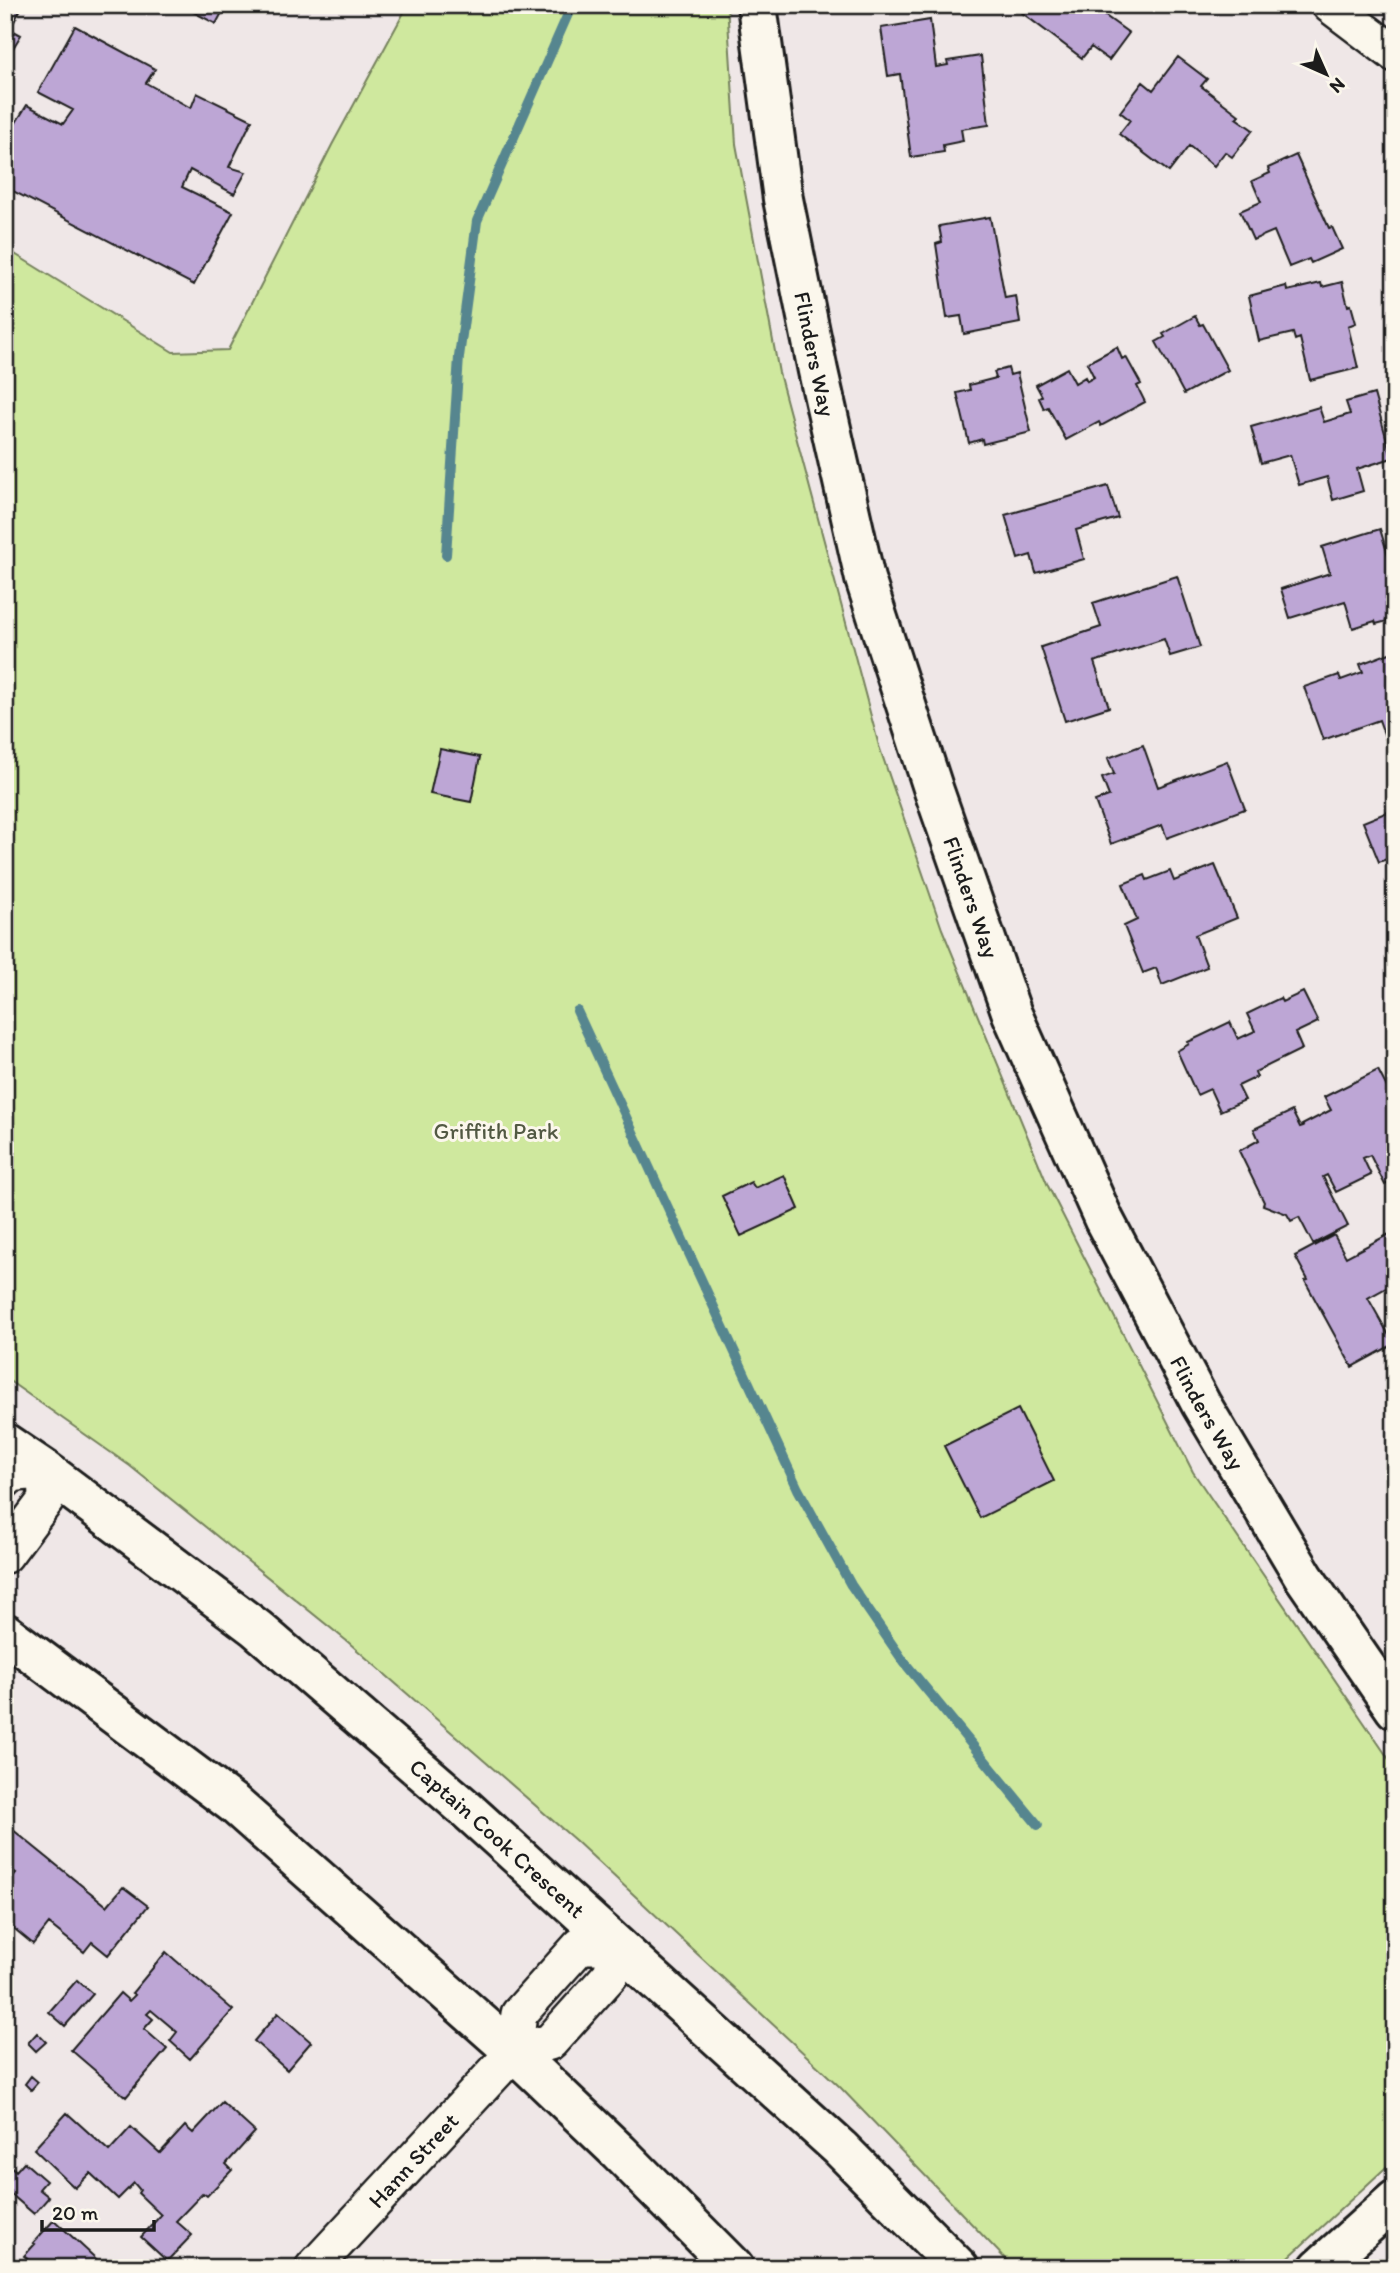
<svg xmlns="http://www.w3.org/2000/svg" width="1400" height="2273" font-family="Itim,sans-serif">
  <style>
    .green { fill: #cfe89e; stroke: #76825d; stroke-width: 2 }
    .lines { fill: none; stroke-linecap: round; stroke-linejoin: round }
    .stream { stroke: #57868f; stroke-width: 10 }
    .building { fill: #bda6d5; stroke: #1c1c1c; stroke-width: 2 }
    .minor-casing { stroke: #1c1c1c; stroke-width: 40 }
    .tertiary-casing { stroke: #1c1c1c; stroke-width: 44 }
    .secondary-casing { stroke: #1c1c1c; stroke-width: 44 }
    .minor { stroke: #fbf7ec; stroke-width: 35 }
    .tertiary { stroke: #fbf7ec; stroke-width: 38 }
    .secondary { stroke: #fbf7ec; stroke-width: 38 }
    .labels { text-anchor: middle; stroke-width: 6; stroke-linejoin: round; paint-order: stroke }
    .street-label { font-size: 23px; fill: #1c1c1c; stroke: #fbf7ec }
    .park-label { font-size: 23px; fill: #525943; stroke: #fbf7ec }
  </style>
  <rect width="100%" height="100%" fill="#efe7e7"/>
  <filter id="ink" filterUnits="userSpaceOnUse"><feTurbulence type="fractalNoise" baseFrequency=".0143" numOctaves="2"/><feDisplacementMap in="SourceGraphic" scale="14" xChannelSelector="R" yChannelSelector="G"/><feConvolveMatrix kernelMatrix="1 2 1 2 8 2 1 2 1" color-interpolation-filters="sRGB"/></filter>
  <g filter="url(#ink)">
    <path class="green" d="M 408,5 L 727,5 L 736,144 L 779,373 L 879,746 L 942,929 L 1048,1186 L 1193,1472 L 1395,1768 L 1395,2159 L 1277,2268 L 1014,2268 L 840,2087 L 575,1840 L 348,1642 L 130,1466 L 5,1378 L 5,248 L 173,352 L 228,350 L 332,145 Z"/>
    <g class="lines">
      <path class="stream" d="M 446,555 L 459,357 L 477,221 L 572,5
        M 577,1011 L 798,1489 L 851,1585 L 904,1662 L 1038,1825"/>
    </g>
    <path class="building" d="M 5,5 L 23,5 L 10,29 L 21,35 L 7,58 L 5,57 Z
      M 180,5 L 226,5 L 216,24 Z
      M 1020,5 L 1094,5 L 1093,7 L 1129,33 L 1109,60 L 1091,47 L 1082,58 L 1017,9 Z
      M 930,20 L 936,67 L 948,65 L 947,61 L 981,56 L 989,125 L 961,129 L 963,141 L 943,145 L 944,152 L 911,157 L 900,74 L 888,76 L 881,28 Z
      M 75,26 L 155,69 L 146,83 L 191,108 L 197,93 L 252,120 L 229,167 L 246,172 L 234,194 L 190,170 L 182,187 L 233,212 L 194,285 L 5,187 L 5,140 L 27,105 L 63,124 L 73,110 L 38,92 Z
      M 1178,57 L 1207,79 L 1201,86 L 1239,115 L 1236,118 L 1253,130 L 1232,157 L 1225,152 L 1214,166 L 1189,146 L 1169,172 L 1119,134 L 1130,120 L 1120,112 L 1143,82 L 1153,90 Z
      M 1296,155 L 1329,228 L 1332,227 L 1342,249 L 1311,263 L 1309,259 L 1289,267 L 1274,231 L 1253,240 L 1240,211 L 1261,202 L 1252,181 L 1270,173 L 1268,168 Z
      M 990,217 L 1005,298 L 1016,296 L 1020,323 L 964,334 L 961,316 L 947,318 L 936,244 L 942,242 L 939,226 Z
      M 1342,282 L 1348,306 L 1351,305 L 1356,323 L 1348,326 L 1358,368 L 1310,380 L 1300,338 L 1295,340 L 1293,333 L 1259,341 L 1249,296 L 1286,286 L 1287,291 L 1321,283 L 1322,287 Z
      M 1195,316 L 1200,325 L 1203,324 L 1228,370 L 1184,394 L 1156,342 L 1165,337 L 1163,334 Z
      M 1117,347 L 1122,359 L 1126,357 L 1141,384 L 1137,386 L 1145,402 L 1101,426 L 1099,422 L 1066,440 L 1048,407 L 1044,409 L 1039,398 L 1042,396 L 1036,385 L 1067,368 L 1075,383 L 1085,377 L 1087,381 L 1094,377 L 1087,363 Z
      M 1008,368 L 1010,375 L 1017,373 L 1031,432 L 983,444 L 982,439 L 969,443 L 957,393 L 970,390 L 969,385 L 996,378 L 994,372 Z
      M 1374,394 L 1392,458 L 1357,469 L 1363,491 L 1333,500 L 1327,477 L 1299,485 L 1290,455 L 1261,463 L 1251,427 L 1319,407 L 1324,422 L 1350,414 L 1346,402 Z
      M 1108,486 L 1118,518 L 1076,530 L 1084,559 L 1036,573 L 1031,555 L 1018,559 L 1005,515 Z
      M 1380,529 L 1395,578 L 1395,619 L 1376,624 L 1375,621 L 1353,628 L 1345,601 L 1290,618 L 1281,589 L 1330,573 L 1322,547 Z
      M 1177,576 L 1200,647 L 1170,656 L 1164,639 L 1094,662 L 1109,707 L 1065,721 L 1041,647 L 1101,627 L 1093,603 Z
      M 1395,651 L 1395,746 L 1389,748 L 1379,720 L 1323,740 L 1304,687 L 1339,675 L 1341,680 L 1363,672 L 1360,664 Z
      M 1143,745 L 1158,787 L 1227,761 L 1245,809 L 1167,838 L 1162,825 L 1111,844 L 1095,801 L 1109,796 L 1102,778 L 1114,774 L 1108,758 Z
      M 440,749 L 480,757 L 471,802 L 430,794 Z
      M 1395,809 L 1395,856 L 1379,862 L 1363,822 Z
      M 1215,865 L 1237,918 L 1195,935 L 1207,967 L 1162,985 L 1156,968 L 1143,973 L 1124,926 L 1137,920 L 1123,884 L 1145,875 L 1147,880 L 1170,871 L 1174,881 Z
      M 1303,992 L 1318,1022 L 1295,1033 L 1302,1049 L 1255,1072 L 1257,1077 L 1238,1086 L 1245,1100 L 1220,1111 L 1210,1089 L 1197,1095 L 1177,1051 L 1189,1044 L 1188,1042 L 1230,1022 L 1238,1039 L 1255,1031 L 1247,1014 L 1280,998 L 1282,1002 Z
      M 1378,1070 L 1395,1103 L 1395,1185 L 1393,1186 L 1391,1182 L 1385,1185 L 1370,1155 L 1363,1158 L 1371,1175 L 1336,1192 L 1327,1175 L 1323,1177 L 1348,1226 L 1313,1244 L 1299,1217 L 1291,1221 L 1287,1214 L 1263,1205 L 1264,1202 L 1239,1151 L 1259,1140 L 1254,1129 L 1292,1111 L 1300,1127 L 1303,1126 L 1302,1125 L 1331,1110 L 1324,1097 Z
      M 784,1175 L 799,1209 L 741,1236 L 722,1196 L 751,1182 L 755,1188 Z
      M 1395,1231 L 1395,1283 L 1368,1298 L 1394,1344 L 1352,1367 L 1305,1281 L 1308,1280 L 1295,1256 L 1334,1235 L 1346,1257 Z
      M 1395,1385 L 1395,1407 L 1385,1391 Z
      M 1018,1409 L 1054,1481 L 980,1518 L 944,1446 Z
      M 5,1798 L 7,1825 L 107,1906 L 123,1887 L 148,1906 L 108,1955 L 92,1942 L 84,1952 L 49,1924 L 33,1944 L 5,1921 L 5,1887 L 16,1873 L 5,1865 Z
      M 166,1952 L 233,2010 L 190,2059 L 170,2041 L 177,2032 L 151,2010 L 147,2014 L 153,2019 L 144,2029 L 167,2049 L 126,2097 L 71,2050 L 120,1993 L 129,2001 L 135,1995 L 132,1993 Z
      M 77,1980 L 93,1994 L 65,2026 L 49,2012 Z
      M 278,2013 L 311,2042 L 287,2070 L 254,2041 Z
      M 37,2033 L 46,2042 L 36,2051 L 28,2043 Z
      M 31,2076 L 38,2082 L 31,2090 L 25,2084 Z
      M 222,2102 L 255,2132 L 226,2164 L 232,2170 L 207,2196 L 203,2193 L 176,2221 L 192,2235 L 167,2261 L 141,2237 L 161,2215 L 138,2193 L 140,2190 L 134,2183 L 118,2199 L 90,2173 L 75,2188 L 34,2149 L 67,2113 L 109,2151 L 131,2127 L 160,2153 L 185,2126 L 193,2133 Z
      M 6,2162 L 16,2171 L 24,2162 L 46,2181 L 39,2189 L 49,2197 L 34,2214 L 5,2189 Z
      M 54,2220 L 106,2268 L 38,2268 L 24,2256 L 35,2244 L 33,2243 Z"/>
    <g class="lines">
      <defs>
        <g id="minor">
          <path d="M 1330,5 L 1395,54"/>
          <path d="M 5,1480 L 10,1474 L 45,1470 L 46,1500 L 5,1555"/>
          <path id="s1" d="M 313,2268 L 514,2052 L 550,2042 L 611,1974 L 618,1946 L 580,1946 L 519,2014 L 514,2052"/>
        </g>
        <g id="tertiary">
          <path id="s2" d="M 757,5 L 783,199 L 818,371 L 865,579 L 934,791 L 1012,1014 L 1104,1220 L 1201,1404 L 1304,1577 L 1395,1709"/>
          <path d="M 1319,2268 L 1395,2200"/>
        </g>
        <g id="secondary">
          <path id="s3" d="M 5,1443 L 45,1470 L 256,1628 L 465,1808 L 840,2148 L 959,2268"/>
          <path d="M 5,1633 L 234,1804 L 514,2052 L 619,2152 L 734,2268"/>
        </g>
      </defs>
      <use href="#minor" class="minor-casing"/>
      <use href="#tertiary" class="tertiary-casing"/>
      <use href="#secondary" class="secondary-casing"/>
      <use href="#minor" class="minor"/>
      <use href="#tertiary" class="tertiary"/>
      <use href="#secondary" class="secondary"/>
    </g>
  </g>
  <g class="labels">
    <g class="street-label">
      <text dy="8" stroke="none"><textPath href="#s2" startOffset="354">Flinders Way</textPath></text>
      <text dy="8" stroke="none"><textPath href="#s2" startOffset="920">Flinders Way</textPath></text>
      <text dy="8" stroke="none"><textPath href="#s2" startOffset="1488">Flinders Way</textPath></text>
      <text dy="8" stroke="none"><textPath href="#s3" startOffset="632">Captain Cook Crescent</textPath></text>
      <text dy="8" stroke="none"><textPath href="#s1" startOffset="147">Hann Street</textPath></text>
    </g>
    <g class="park-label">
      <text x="496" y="1139">Griffith Park</text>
    </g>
  </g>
  <rect width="1400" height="2273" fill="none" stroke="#fbf7ec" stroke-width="28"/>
  <rect x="14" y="14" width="1372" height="2245" fill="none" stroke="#1c1c1c" stroke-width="2.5" filter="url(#ink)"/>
  <g transform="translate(1326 74) rotate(135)" stroke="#fbf7ec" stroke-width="5" paint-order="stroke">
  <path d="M0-5L12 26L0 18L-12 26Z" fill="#1c1c1c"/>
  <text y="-10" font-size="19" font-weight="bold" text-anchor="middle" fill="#1c1c1c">N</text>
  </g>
  <path d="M42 2220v10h112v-10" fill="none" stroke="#1c1c1c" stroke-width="3.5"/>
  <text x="52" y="2220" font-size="21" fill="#1c1c1c" stroke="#fbf7ec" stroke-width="5" paint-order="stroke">20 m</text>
</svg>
